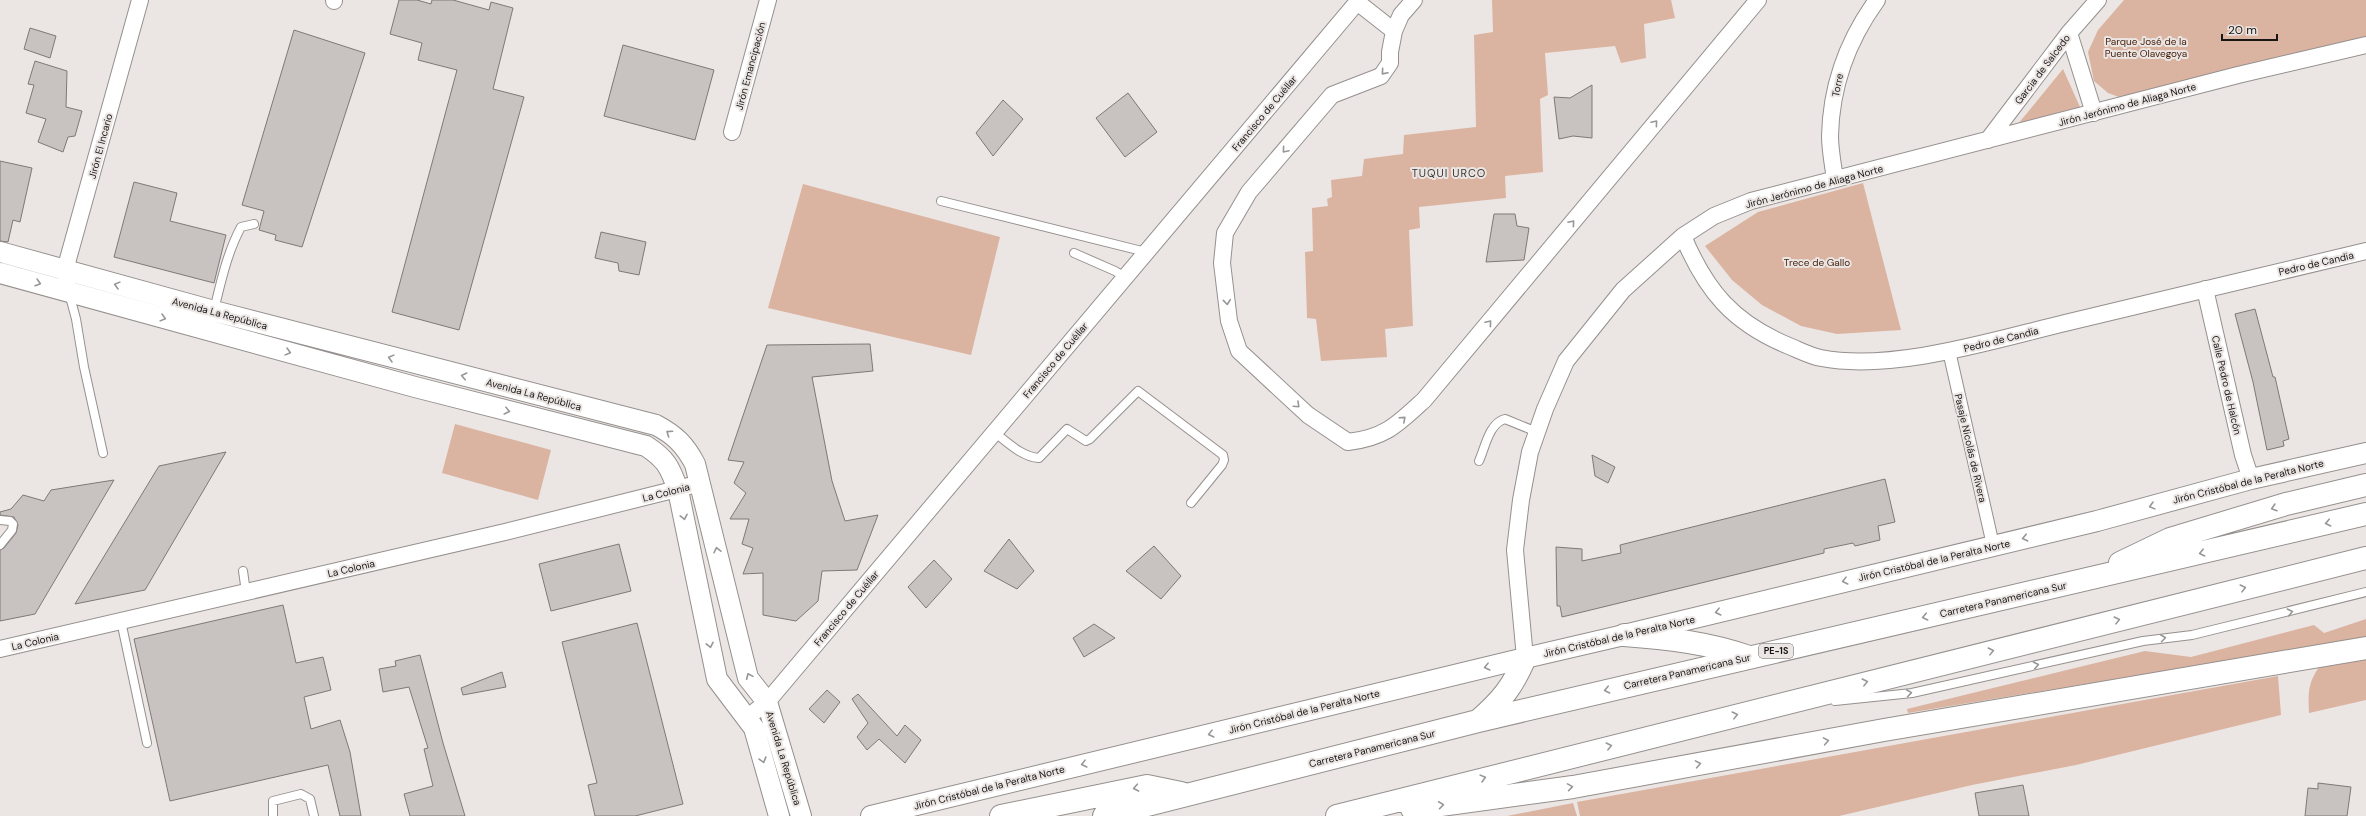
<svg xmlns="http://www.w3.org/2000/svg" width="2366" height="816" font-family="'DM Sans',sans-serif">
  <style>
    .green { fill: #dbb3a1 }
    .building { fill: #c8c3c1; stroke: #7e7977 }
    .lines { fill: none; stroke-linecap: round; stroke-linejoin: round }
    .service-casing { stroke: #95908e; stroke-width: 10 }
    .pedestrian-casing { stroke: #95908e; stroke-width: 14 }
    .minor-casing { stroke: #95908e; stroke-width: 18 }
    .tertiary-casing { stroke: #95908e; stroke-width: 22 }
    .motorway-casing { stroke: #95908e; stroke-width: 24 }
    .service { stroke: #fff; stroke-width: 8 }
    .pedestrian { stroke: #fff; stroke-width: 12 }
    .minor { stroke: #fff; stroke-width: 16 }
    .tertiary { stroke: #fff; stroke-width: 20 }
    .motorway { stroke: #fff; stroke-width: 22 }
    .oneway { stroke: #979696 }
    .labels { text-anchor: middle; stroke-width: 4; stroke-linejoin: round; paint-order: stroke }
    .shield { fill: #ebe6e3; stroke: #575453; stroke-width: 1 }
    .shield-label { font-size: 9px; font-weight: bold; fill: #181615 }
    .park-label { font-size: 10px; fill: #431d0a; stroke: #ebe6e3 }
    .street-label { font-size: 10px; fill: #181615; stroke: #ebe6e3 }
    .neighbourhood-label { font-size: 11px; letter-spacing: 1px; fill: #393534; stroke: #ebe6e3 }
  </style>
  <rect width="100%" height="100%" fill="#ebe6e3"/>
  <path class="green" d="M 1492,0 L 1671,0 L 1675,18 L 1644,24 L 1646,58 L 1621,63 L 1615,46 L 1545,53 L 1548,95 L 1540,99 L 1543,172 L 1505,176 L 1506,198 L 1419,207 L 1420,228 L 1409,230 L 1413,326 L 1385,329 L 1387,357 L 1321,361 L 1316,319 L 1307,318 L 1305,252 L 1313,251 L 1312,208 L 1328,206 L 1327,199 L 1332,197 L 1331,180 L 1362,176 L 1364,159 L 1403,154 L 1404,135 L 1476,127 L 1474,35 L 1493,32 Z
    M 2124,0 L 2366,0 L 2366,39 L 2127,100 L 2108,93 L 2094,81 L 2088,52 L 2098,30 Z
    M 2063,69 L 2080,107 L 2018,124 Z
    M 1863,183 L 1901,330 L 1837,334 L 1801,326 L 1762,305 L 1732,280 L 1705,246 L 1758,212 Z
    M 803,184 L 1000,237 L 971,355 L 768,308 Z
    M 455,424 L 551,450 L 538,500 L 442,473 Z
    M 2366,619 L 2366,638 L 1908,713 L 1907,709 L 2145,651 L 2191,657 L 2314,625 L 2324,633 Z
    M 2366,657 L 2366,700 L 2309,713 C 2308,690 2308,683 2321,664 Z
    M 2278,676 L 2281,715 L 2076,765 L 1972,785 L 1839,816 L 1580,816 L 1577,802 Z
    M 1573,803 L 1577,816 L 1507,816 Z"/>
  <path class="building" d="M 399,0 L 417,0 L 431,4 L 432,0 L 453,0 L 489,10 L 491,2 L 513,8 L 493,89 L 524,97 L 459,330 L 392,312 L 457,70 L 418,60 L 422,43 L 390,34 Z
    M 30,28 L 56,36 L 50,58 L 24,49 Z
    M 294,30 L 365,53 L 302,247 L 275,240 L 276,235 L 259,230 L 264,211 L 242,205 Z
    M 623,45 L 714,70 L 695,140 L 604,116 Z
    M 35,61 L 67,71 L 66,107 L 82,111 L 75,136 L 68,137 L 63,152 L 38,142 L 46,119 L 26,113 L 34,85 L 28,84 Z
    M 1592,85 L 1592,138 L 1573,136 L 1559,139 L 1554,97 L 1570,98 Z
    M 1128,93 L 1157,132 L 1125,157 L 1096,118 Z
    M 1003,100 L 1023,119 L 993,156 L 976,133 Z
    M 0,161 L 32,168 L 20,222 L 13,220 L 8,242 L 0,241 Z
    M 134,182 L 177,193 L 170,221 L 226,235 L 214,283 L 114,257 Z
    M 1494,214 L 1515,214 L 1517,226 L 1529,228 L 1524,260 L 1486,262 Z
    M 601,232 L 646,242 L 639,275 L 619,271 L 618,263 L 595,258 Z
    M 2255,309 L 2273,377 L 2275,377 L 2289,439 L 2283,441 L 2284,446 L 2267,450 L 2253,382 L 2235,314 Z
    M 870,344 L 873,371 L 812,377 L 832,481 L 845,521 L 878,515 L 857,570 L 822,571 L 818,601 L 796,621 L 763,615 L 763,573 L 743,574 L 753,548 L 742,544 L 749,519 L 730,519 L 746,493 L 734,483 L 744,462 L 728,460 L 767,345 Z
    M 226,452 L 145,590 L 75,604 L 159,466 Z
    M 1592,455 L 1615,467 L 1608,483 L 1595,476 Z
    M 1885,479 L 1895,522 L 1878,526 L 1880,540 L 1855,546 L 1853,543 L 1824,549 L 1824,553 L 1562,617 L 1560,606 L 1557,606 L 1556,547 L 1582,549 L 1582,561 L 1621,553 L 1620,545 Z
    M 114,480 L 35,614 L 0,621 L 0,550 L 4,548 L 16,533 L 18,525 L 14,517 L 0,515 L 0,512 L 11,509 L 23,495 L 44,501 L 51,490 Z
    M 1009,539 L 1034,571 L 1017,589 L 984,571 Z
    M 619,544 L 631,591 L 551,611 L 539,564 Z
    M 1154,546 L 1181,576 L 1161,599 L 1126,571 Z
    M 934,560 L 952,579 L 926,608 L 908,587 Z
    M 283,605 L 296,663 L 323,657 L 331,690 L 304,697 L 311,729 L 340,720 L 350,752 L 361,816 L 340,816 L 328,765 L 170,801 L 134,639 Z
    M 637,623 L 683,804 L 635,816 L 595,816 L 588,785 L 597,783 L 562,642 Z
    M 1094,624 L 1115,638 L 1084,657 L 1073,638 Z
    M 420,655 L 443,743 L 465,816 L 410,816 L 404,794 L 433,786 L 424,749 L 428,748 L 409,687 L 383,692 L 379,669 L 396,666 L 395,661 Z
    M 502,672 L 506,687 L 463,695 L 461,688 Z
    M 827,690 L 840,702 L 824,723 L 809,709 Z
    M 858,694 L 897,736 L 905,725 L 921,740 L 905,763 L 879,739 L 867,750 L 857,737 L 868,723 L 852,699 Z
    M 2318,783 L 2351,787 L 2347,816 L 2305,816 L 2308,788 L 2318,789 Z
    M 2023,785 L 2029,816 L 1979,816 L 1975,793 Z"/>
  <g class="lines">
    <defs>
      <path id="service" d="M 941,201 L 1146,252
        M 1074,253 L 1115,271 L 1125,277
        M 69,293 L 76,319 L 84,367 L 103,453
        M 214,310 C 221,282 227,253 241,227 L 254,224
        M 994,432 C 1007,442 1022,457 1039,458 L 1067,429 L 1086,441 L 1090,439 L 1138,391 L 1223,455 L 1224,460 L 1222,465 L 1191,503
        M 1479,461 C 1485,448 1489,423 1505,419 L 1537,432
        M 0,520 L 10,521 L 13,524 L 12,530 L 0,545
        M 243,571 L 246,592
        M 121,621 L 147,743
        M 1835,701 L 1912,693 L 2143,641 L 2192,635 L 2366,592
        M 273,816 L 273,801 L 301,794 L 310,799 L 314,816"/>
      <path id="pedestrian" d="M 1949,351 L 1993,545"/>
      <path id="minor" d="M 1414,0 L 1401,15 L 1394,31 L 1390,52 L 1390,63 L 1381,76 L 1332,95 L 1249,192 L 1225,233 L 1222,263 L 1229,321 L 1239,351 L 1308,415 L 1348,442 C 1385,438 1398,424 1424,400 L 1758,0
        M 334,1 L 334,0
        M 1357,2 L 1394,31
        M 2069,33 L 2094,113
        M 732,132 L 768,0
        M 1988,140 L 2069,33 L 2098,0
        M 1835,179 C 1833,165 1830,150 1830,136 C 1831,87 1848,40 1877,0
        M 1683,236 C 1706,291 1733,323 1789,346 C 1799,350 1810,356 1821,358 C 1893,372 1994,340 2065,323 C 2165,299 2266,275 2366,251
        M 67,282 L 65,270 L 140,0
        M 2205,289 L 2243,455 L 2251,479
        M 0,649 L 505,532 L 701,483
        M 1525,658 L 1515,550 L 1521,500 L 1530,452 L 1545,409 L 1566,361 L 1623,290 L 1683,236 L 1714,216 L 1751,201 L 2238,75 L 2366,45
        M 748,717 L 767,702 L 1359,0"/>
      <path id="tertiary" d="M 0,252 L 214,311 L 656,425 C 675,435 685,445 695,464 L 748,678 L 767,702 L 801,816
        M 0,273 L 415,387 L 646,446 C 666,459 670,467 678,490 L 717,679 L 754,728 L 779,816
        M 871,816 L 1525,658 L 1624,635 L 2097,521 L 2251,479 L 2366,453"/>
      <path id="motorway" d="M 2120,563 L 2170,539 L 2286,504 L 2366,485
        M 1624,635 C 1667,638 1709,643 1749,657
        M 1479,720 C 1502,700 1513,686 1525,658
        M 1412,809 L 1573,787 L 1884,730 L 2366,648
        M 1001,816 L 1147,786 L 1181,793
        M 1104,816 L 1478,721 L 2366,514
        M 1337,816 L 2366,558"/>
    </defs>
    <use href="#service" class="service-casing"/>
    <use href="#pedestrian" class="pedestrian-casing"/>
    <use href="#minor" class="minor-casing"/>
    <use href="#tertiary" class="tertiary-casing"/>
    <use href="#motorway" class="motorway-casing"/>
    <use href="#service" class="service"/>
    <use href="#pedestrian" class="pedestrian"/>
    <use href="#minor" class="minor"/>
    <use href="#tertiary" class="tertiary"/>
    <use href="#motorway" class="motorway"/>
  </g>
  <defs><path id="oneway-chevron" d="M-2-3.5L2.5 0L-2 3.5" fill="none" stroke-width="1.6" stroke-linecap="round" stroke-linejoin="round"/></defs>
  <g class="oneway">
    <use href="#oneway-chevron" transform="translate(1384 72) rotate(131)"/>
    <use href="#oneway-chevron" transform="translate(1655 123) rotate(-50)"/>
    <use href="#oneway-chevron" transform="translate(1285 150) rotate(130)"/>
    <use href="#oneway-chevron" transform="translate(1572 223) rotate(-50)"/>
    <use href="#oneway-chevron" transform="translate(38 283) rotate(16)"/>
    <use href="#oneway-chevron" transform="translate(117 285) rotate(-165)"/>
    <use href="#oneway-chevron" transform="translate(1227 302) rotate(84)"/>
    <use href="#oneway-chevron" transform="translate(163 318) rotate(15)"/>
    <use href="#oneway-chevron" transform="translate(1489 323) rotate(-50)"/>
    <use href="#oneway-chevron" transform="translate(288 352) rotate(15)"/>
    <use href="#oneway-chevron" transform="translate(391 358) rotate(-165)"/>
    <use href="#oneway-chevron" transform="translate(464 376) rotate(-167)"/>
    <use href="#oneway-chevron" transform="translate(1297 405) rotate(43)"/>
    <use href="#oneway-chevron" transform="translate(507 411) rotate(14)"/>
    <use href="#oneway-chevron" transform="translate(1403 419) rotate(-42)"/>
    <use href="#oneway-chevron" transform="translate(669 433) rotate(-146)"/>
    <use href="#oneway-chevron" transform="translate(2152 506) rotate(165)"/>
    <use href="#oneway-chevron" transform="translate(2274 508) rotate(163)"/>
    <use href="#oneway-chevron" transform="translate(684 517) rotate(78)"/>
    <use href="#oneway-chevron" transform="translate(2328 523) rotate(167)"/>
    <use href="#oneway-chevron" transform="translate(2025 538) rotate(167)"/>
    <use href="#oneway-chevron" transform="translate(717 550) rotate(-103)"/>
    <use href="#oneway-chevron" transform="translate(2202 553) rotate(167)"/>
    <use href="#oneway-chevron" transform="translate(1845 581) rotate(166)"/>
    <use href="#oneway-chevron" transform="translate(2243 588) rotate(-14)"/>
    <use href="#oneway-chevron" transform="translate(1718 612) rotate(166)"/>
    <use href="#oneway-chevron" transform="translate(2290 612) rotate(-13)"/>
    <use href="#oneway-chevron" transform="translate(1925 617) rotate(167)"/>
    <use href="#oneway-chevron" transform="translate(2117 620) rotate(-14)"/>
    <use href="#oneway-chevron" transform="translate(2163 638) rotate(-7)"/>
    <use href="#oneway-chevron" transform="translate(710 645) rotate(78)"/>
    <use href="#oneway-chevron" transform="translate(1991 651) rotate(-14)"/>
    <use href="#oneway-chevron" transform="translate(2036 665) rotate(-13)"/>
    <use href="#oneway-chevron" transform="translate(1487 667) rotate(166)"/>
    <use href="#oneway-chevron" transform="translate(749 676) rotate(-114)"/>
    <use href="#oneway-chevron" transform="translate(1865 682) rotate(-14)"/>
    <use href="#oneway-chevron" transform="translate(1607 690) rotate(167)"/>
    <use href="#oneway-chevron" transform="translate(1909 693) rotate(-8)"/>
    <use href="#oneway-chevron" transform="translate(1735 715) rotate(-14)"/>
    <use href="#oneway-chevron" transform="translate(1211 734) rotate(166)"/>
    <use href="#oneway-chevron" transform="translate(1826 741) rotate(-10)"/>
    <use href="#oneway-chevron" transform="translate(1609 746) rotate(-14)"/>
    <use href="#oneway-chevron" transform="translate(763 760) rotate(74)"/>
    <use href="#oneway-chevron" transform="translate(1084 764) rotate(166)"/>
    <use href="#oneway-chevron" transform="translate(1698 764) rotate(-10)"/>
    <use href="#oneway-chevron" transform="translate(1483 778) rotate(-15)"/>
    <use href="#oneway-chevron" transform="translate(1570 787) rotate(-9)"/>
    <use href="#oneway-chevron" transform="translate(1136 788) rotate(169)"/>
    <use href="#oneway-chevron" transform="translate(1441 805) rotate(-8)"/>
  </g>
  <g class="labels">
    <rect class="shield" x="1759" y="644" width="34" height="14" rx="3"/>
    <g class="shield-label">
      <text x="1776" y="654">PE-1S</text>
    </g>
    <g class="park-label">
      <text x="2146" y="45">Parque José de la<tspan x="2146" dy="12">Puente Olavegoya</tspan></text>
      <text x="1817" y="266">Trece de Gallo</text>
    </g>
    <g class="street-label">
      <text transform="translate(750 66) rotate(-75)" y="4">Jirón Emancipación</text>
      <text transform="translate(2042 69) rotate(-53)" y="4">Garcia de Salcedo</text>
      <text transform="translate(1837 85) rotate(-79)" y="4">Torre</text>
      <text transform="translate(2127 104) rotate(-15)" y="4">Jirón Jerónimo de Aliaga Norte</text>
      <text transform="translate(1264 113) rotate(-50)" y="4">Francisco de Cuéllar</text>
      <text transform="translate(100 146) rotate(-75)" y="4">Jirón El Incario</text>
      <text transform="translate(1814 186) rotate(-15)" y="4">Jirón Jerónimo de Aliaga Norte</text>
      <text transform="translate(2316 263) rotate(-13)" y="4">Pedro de Candia</text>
      <text transform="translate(220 313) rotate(15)" y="4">Avenida La República</text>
      <text transform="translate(2001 339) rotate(-14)" y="4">Pedro de Candia</text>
      <text transform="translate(1055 360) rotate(-50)" y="4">Francisco de Cuéllar</text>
      <text transform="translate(2227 385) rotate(77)" y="4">Calle Pedro de Halcón</text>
      <text transform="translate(534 394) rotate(15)" y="4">Avenida La República</text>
      <text transform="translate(1971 448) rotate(77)" y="4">Pasaje Nicolás de Rivera</text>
      <text transform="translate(2248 481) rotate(-14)" y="4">Jirón Cristóbal de la Peralta Norte</text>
      <text transform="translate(666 492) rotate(-14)" y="4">La Colonia</text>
      <text transform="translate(1934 560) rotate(-13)" y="4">Jirón Cristóbal de la Peralta Norte</text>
      <text transform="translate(351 568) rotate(-13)" y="4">La Colonia</text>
      <text transform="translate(2003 599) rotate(-13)" y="4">Carretera Panamericana Sur</text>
      <text transform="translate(846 608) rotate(-50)" y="4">Francisco de Cuéllar</text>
      <text transform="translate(1619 636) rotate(-13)" y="4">Jirón Cristóbal de la Peralta Norte</text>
      <text transform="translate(35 641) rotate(-13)" y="4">La Colonia</text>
      <text transform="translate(1687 671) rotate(-13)" y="4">Carretera Panamericana Sur</text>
      <text transform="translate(1304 711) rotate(-14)" y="4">Jirón Cristóbal de la Peralta Norte</text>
      <text transform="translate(1372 748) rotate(-14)" y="4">Carretera Panamericana Sur</text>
      <text transform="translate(784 758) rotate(73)" y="4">Avenida La República</text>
      <text transform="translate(989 787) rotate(-14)" y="4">Jirón Cristóbal de la Peralta Norte</text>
    </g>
    <g class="neighbourhood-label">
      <text x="1449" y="177">TUQUI URCO</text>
    </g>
  </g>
  <path d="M2222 34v6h55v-6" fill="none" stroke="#181615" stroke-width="2"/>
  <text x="2228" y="34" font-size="12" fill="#181615" stroke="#ebe6e3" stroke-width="3" paint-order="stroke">20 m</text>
</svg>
